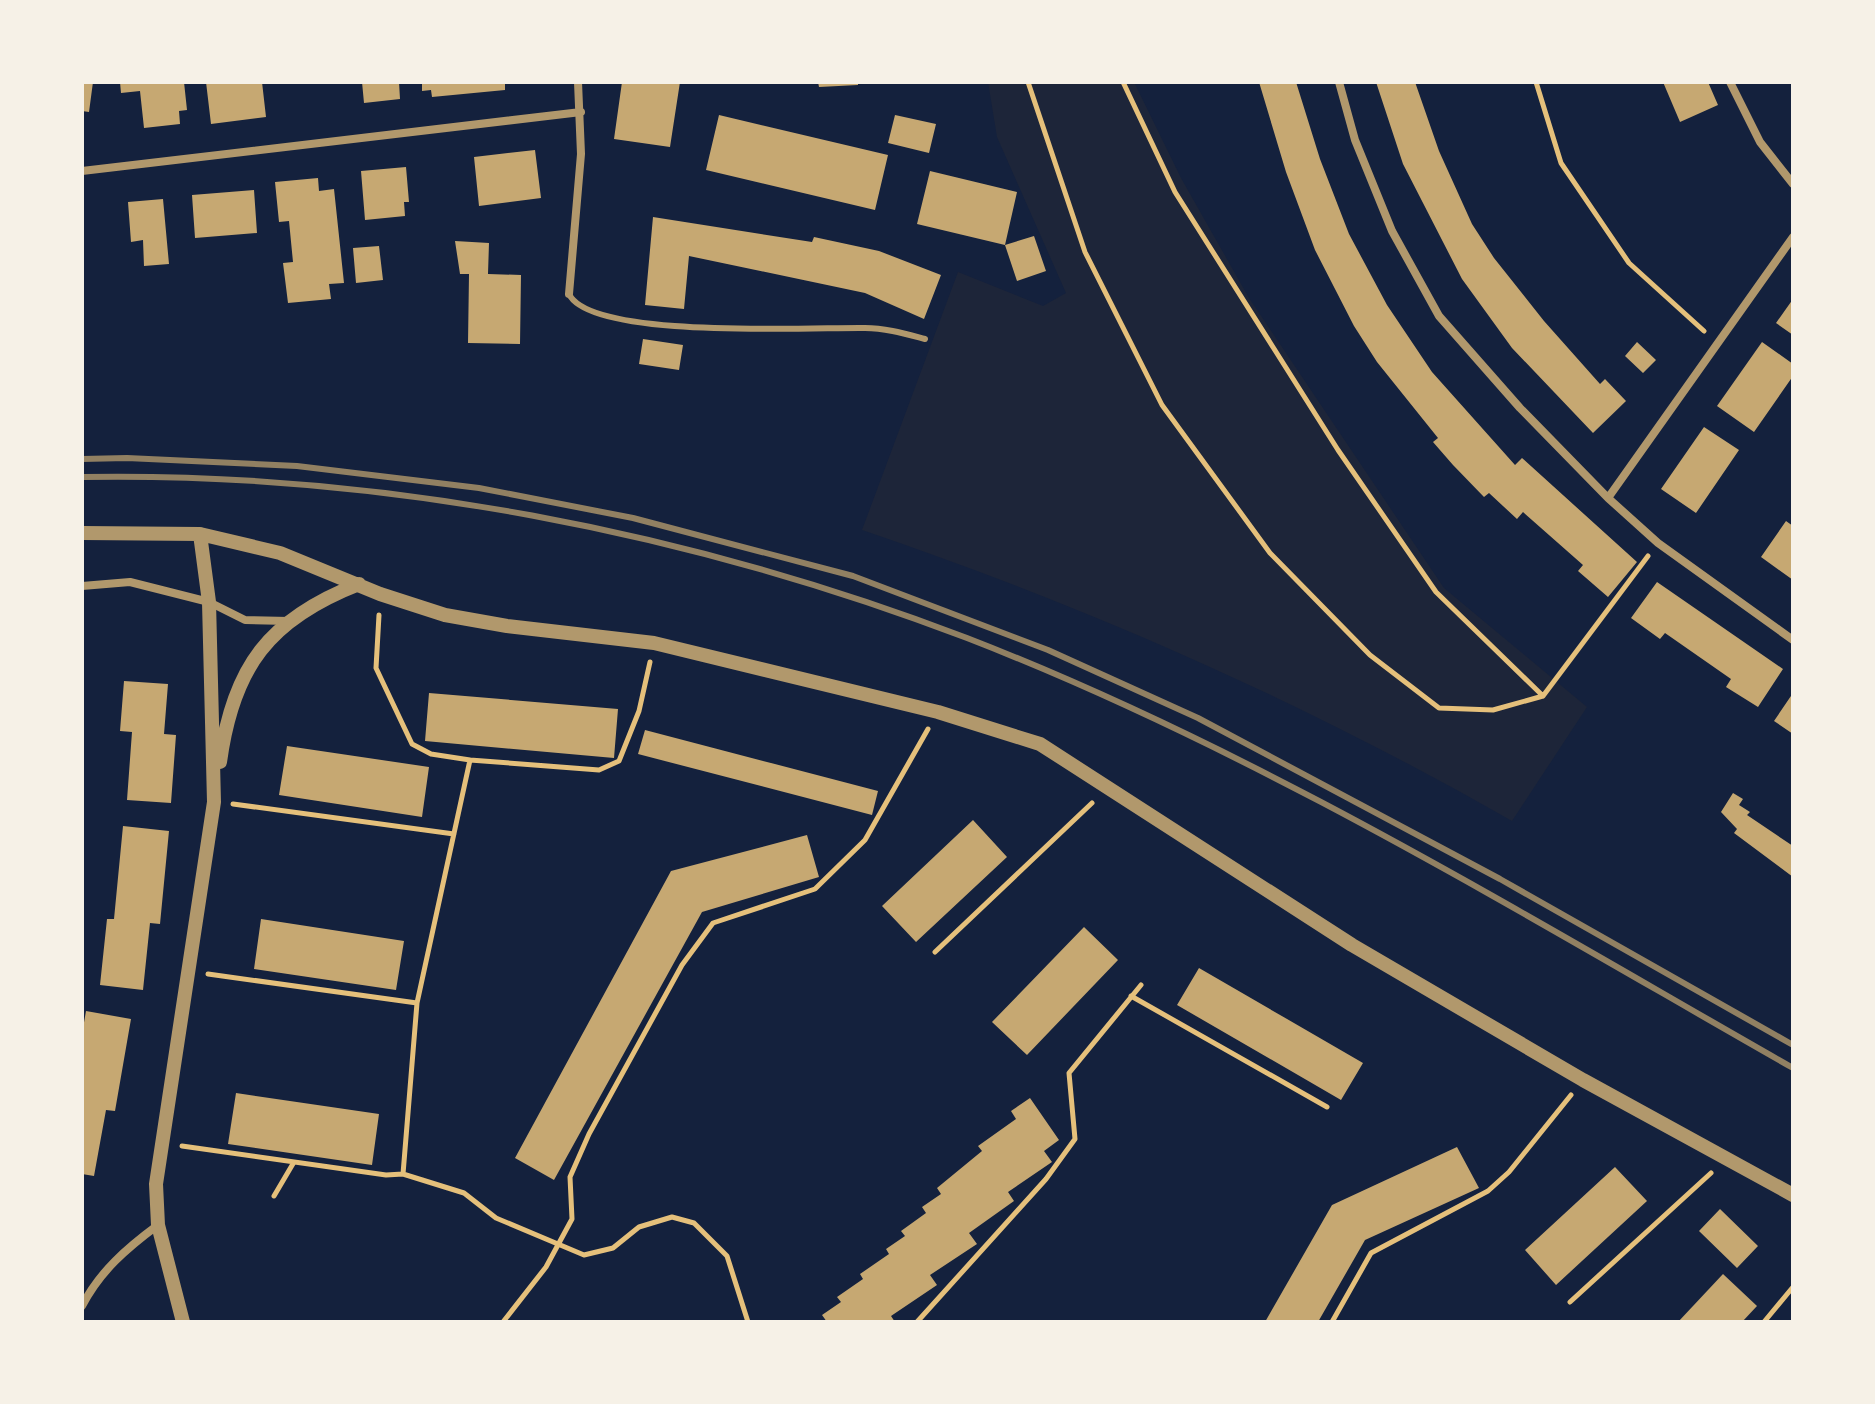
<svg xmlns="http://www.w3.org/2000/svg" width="1875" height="1404" font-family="Literata,serif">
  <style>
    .green { fill: #1d2539 }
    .building { fill: #c6a872 }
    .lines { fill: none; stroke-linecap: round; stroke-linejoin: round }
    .path { stroke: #e5c07b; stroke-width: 5 }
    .service { stroke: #b1986c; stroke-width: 6 }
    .minor { stroke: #b1986c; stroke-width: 8 }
    .tertiary { stroke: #b1986c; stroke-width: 14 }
    .rail { stroke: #918062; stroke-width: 6 }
  </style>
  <rect width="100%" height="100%" fill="#14213d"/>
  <path class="green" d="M 988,82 L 1134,82 L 1181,178 L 1249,298 L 1444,588 L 1587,707 L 1512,821 C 1306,703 1087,606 862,530 L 958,272 L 1043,306 L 1066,293 L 997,137 Z"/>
  <path class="building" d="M 82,82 L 93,82 L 89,112 L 82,111 Z
    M 120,82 L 184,82 L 187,110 L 179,111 L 180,124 L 144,128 L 140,91 L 121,93 Z
    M 206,82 L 262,82 L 266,117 L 211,124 Z
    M 362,82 L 399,82 L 400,99 L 364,103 Z
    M 422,82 L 505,82 L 505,90 L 432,97 L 431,90 L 422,91 Z
    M 622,82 L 680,82 L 670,147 L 614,139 Z
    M 818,82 L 858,82 L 858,85 L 819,87 Z
    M 1259,82 L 1296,82 L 1320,159 L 1349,234 L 1387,305 L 1432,372 L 1515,465 L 1522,458 L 1637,562 L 1608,597 L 1578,571 L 1583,565 L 1523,512 L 1517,519 L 1489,493 L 1484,497 L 1453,465 L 1433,442 L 1438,438 L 1377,362 L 1354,326 L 1315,250 L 1286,172 Z
    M 1376,82 L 1415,82 L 1439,151 L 1472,224 L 1494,258 L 1544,321 L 1600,384 L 1605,379 L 1626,401 L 1593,433 L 1512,348 L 1462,279 L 1403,164 Z
    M 1663,82 L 1708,82 L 1718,105 L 1680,122 Z
    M 719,115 L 888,155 L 875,210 L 706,170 Z
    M 895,115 L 936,124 L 929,153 L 888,143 Z
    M 535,150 L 541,198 L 479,206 L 474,157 Z
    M 406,167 L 409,202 L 404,202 L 405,216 L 365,220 L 361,171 Z
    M 930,171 L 1017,192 L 1005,245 L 917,224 Z
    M 318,178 L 319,191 L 334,189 L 344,283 L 329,284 L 331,299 L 288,303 L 283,263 L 293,262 L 289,221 L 279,222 L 275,182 Z
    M 254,190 L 257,233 L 195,238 L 192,195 Z
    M 163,199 L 169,264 L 144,266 L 143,240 L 131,242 L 128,202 Z
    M 653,217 L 812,242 L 814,237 L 879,251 L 941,275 L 924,319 L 865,293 L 689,256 L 684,309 L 645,305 Z
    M 1034,236 L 1046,271 L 1017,281 L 1005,245 Z
    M 455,241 L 489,243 L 488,274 L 521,275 L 520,344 L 468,343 L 469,274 L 460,274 Z
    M 379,246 L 383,280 L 356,283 L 353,248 Z
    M 1793,299 L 1793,335 L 1776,323 Z
    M 643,339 L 683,345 L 679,370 L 639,364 Z
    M 1637,342 L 1656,360 L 1643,373 L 1625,356 Z
    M 1762,342 L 1793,364 L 1793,376 L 1754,432 L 1717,406 Z
    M 1704,427 L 1739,450 L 1696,513 L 1661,489 Z
    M 1786,521 L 1793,526 L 1793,580 L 1761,557 Z
    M 1657,582 L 1783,669 L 1758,707 L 1726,687 L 1731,679 L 1665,633 L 1660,639 L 1631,618 Z
    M 124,681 L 168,684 L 164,734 L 176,735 L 171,803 L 127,800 L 132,732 L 120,731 Z
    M 429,693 L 618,709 L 614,758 L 425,741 Z
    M 1793,693 L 1793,734 L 1774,721 Z
    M 645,730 L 878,791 L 872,815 L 638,754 Z
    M 287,746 L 429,767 L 422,817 L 279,795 Z
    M 1733,793 L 1743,799 L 1739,805 L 1750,812 L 1747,815 L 1793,846 L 1793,877 L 1734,833 L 1737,829 L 1721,812 Z
    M 973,820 L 1007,857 L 916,942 L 882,906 Z
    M 123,826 L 169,831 L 160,924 L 150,923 L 143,990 L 100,985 L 107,919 L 114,919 Z
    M 807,835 L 819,877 L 702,912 L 554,1180 L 515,1158 L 671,871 Z
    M 261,919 L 404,941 L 396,990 L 254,969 Z
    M 1084,927 L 1118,960 L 1027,1055 L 992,1022 Z
    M 1199,968 L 1363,1063 L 1341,1100 L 1177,1005 Z
    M 86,1011 L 131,1019 L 115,1111 L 106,1110 L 94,1176 L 82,1174 L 82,1034 Z
    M 236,1093 L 379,1114 L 372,1165 L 228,1144 Z
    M 1030,1098 L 1059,1140 L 1044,1151 L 1052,1162 L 1008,1192 L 1014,1201 L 969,1233 L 977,1244 L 930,1275 L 937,1285 L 891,1316 L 895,1322 L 827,1322 L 822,1315 L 841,1302 L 837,1297 L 863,1279 L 860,1274 L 889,1254 L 886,1249 L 905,1236 L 901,1231 L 926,1213 L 922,1207 L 941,1194 L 937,1188 L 982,1151 L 978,1146 L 1016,1119 L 1011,1111 Z
    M 1457,1147 L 1479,1188 L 1365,1240 L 1318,1322 L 1265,1322 L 1332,1205 Z
    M 1615,1167 L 1647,1201 L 1556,1285 L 1525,1250 Z
    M 1720,1209 L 1758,1246 L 1737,1268 L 1699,1231 Z
    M 1723,1274 L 1757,1306 L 1742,1322 L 1678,1322 Z"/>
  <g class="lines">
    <path class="path" d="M 1028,82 L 1085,252 L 1162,405 L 1270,553 L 1370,655 L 1439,708 L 1493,710 L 1543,696 L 1648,556
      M 1123,82 L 1175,192 L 1338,450 L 1436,592 L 1543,696
      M 1536,82 L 1561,163 L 1629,263 L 1704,331
      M 379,615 L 376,668 L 412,744 L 431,754 L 470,760 L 417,1003 L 403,1174
      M 470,760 L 599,770 L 619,761 L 639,711 L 650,662
      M 233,804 L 454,834
      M 935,952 L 1092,803
      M 208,974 L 417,1003
      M 1131,996 L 1327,1107
      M 182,1146 L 386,1175 L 403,1174 L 464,1193 L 496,1218 L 584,1255 L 613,1248 L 639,1227 L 672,1217 L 694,1223 L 727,1256 L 748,1322
      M 274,1196 L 294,1162
      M 1570,1302 L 1711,1173
      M 503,1322 L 546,1267 L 572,1219 L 570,1177 L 589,1134 L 682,965 L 713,923 L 815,889 L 865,840 L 928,729
      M 917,1322 L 1046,1179 L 1075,1139 L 1069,1073 L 1141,985
      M 1332,1322 L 1371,1253 L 1488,1191 L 1509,1172 L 1571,1095
      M 1764,1322 L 1793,1287"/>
    <path class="service" d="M 569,294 C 591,340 815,327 865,328 C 886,328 906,334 925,339"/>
    <path class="minor" d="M 1339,82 L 1355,140 L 1392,231 L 1439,316 L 1520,408 L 1608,498 L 1658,543 L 1793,640
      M 1730,82 L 1760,142 L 1793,184
      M 82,171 L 581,112
      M 569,294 L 581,154 L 578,82
      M 1608,498 L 1793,237
      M 82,586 L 130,582 L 209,602 L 245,620 L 289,621
      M 82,1306 C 100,1271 127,1248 158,1225"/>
    <path class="tertiary" d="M 82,533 L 200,534 L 280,553 L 380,594 L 445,615 L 507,626 L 654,643 L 938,712 L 1040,744 L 1352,945 L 1583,1080 L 1793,1195
      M 220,762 C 233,667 269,619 359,584
      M 183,1322 L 158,1225 L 156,1184 L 214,802 L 209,602 L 200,534"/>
    <path class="rail" d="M 82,459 L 127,458 L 297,466 L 479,488 L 633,518 L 853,576 L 1048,650 L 1198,718 L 1500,879 L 1793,1045
      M 82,477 C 382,472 687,531 967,638 C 1256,750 1524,915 1793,1068"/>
  </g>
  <rect width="1875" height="1404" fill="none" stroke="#f6f1e7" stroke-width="168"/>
</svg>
